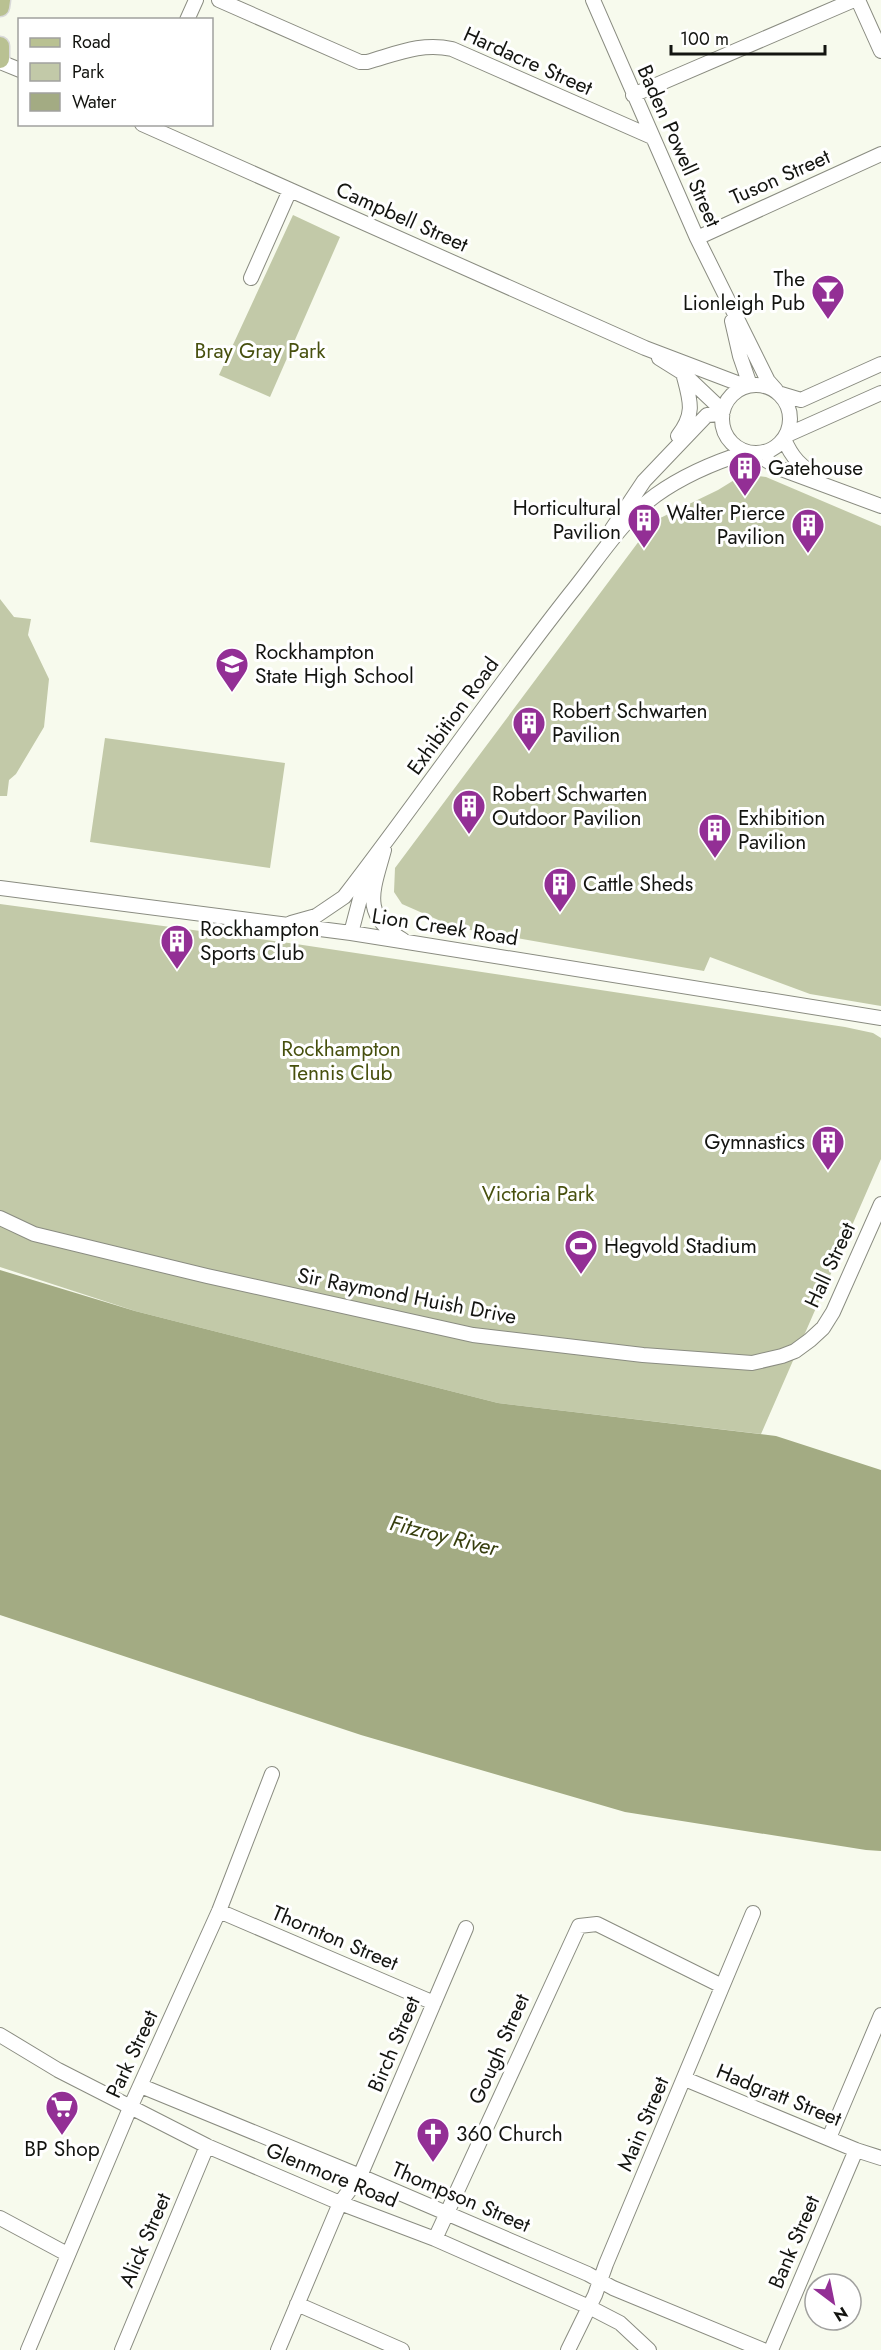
<svg xmlns="http://www.w3.org/2000/svg" width="881" height="2350" font-family="Jost,sans-serif">
  <style>
    .green { fill: #c2c9a8 }
    .water { fill: #a3ab83 }
    .lines { fill: none; stroke-linecap: round; stroke-linejoin: round }
    .minor-casing { stroke: #8a8c81; stroke-width: 16 }
    .major-casing { stroke: #d9d9d9; stroke-width: 21 }
    .minor { stroke: #fff; stroke-width: 14 }
    .major { stroke: #b9c192; stroke-width: 18 }
    .labels { text-anchor: middle; stroke-width: 6; stroke-linejoin: round; paint-order: stroke }
    .street-label { font-size: 21px; fill: #131410; stroke: #fff }
    .poi-label { font-size: 21px; fill: #131410; stroke: #fff; text-anchor: start }
    .park-label { font-size: 21px; fill: #47500e; stroke: #fff }
    .water-label { font-size: 22px; font-style: italic; fill: #373e0e; stroke: #fff }
  </style>
  <rect width="100%" height="100%" fill="#f7faed"/>
  <path class="green" d="M 293,215 L 340,237 L 270,397 L 219,375 Z
    M 744,474 L 766,477 L 881,526 L 881,1006 L 810,994 L 710,957 L 704,971 L 465,929 L 452,926 L 402,904 L 394,892 L 395,868 L 654,521 L 718,490 Z
    M 0,599 L 14,617 L 31,619 L 28,635 L 49,679 L 44,727 L 16,774 L 9,780 L 7,796 L 0,796 Z
    M 105,738 L 285,763 L 270,868 L 90,842 Z
    M 0,904 L 296,944 L 845,1027 L 873,1033 L 881,1038 L 881,1159 L 761,1434 L 498,1403 L 135,1311 L 0,1267 Z"/>
  <path class="water" d="M 0,1270 L 135,1311 L 498,1403 L 776,1436 L 881,1470 L 881,1851 L 866,1850 L 625,1812 L 361,1735 L 0,1615 Z"/>
  <g class="lines">
    <defs>
      <path id="minor" d="M 219,0 L 360,62 L 367,62 C 396,54 421,42 452,49 L 652,137
        M 593,0 L 697,238 L 768,381 L 776,390
        M 858,0 L 881,51
        M 187,20 L 196,0
        M 0,62 L 20,70
        M 633,95 L 854,0
        M 142,124 L 645,348 L 745,386
        M 697,238 L 881,154
        M 251,278 L 290,190
        M 732,321 L 740,356 L 750,385
        M 659,358 L 683,373 L 723,411
        M722 419a34 34 0 1 1 68 0a34 34 0 1 1-68 0Z
        M 781,394 L 801,400 L 881,364
        M 787,435 L 881,393
        M 678,436 C 696,413 690,400 683,373
        M 784,439 C 792,458 801,467 819,477
        M 754,453 L 781,469 L 881,506
        M 612,529 L 644,481 L 707,415 L 722,414
        M 384,850 C 373,891 360,914 403,940
        M 0,888 L 351,933 L 881,1018
        M 291,923 L 316,916 L 344,897 C 421,797 492,693 570,594 C 597,561 622,520 656,495 C 684,475 715,462 747,452
        M 351,933 L 361,895 L 372,871
        M 0,1218 L 34,1234 L 207,1276 L 473,1335 L 643,1355 L 752,1363 L 782,1356 L 795,1351 L 810,1340 L 823,1328 L 833,1312 L 881,1204
        M 219,1911 L 434,2003
        M 0,2035 L 58,2070 L 207,2146 L 340,2203 L 435,2239 L 589,2307 L 620,2323 L 649,2350
        M 685,2079 L 856,2150 L 881,2158
        M 141,2086 L 360,2176 L 588,2274 L 613,2288 L 763,2350
        M 829,2138 L 881,2015
        M 0,2218 L 67,2254
        M 435,2239 L 579,1926 L 597,1924 L 722,1986
        M 297,2304 L 402,2350
        M 28,2350 L 130,2108 L 219,1911 L 272,1774
        M 122,2350 L 207,2146
        M 278,2350 L 340,2203 L 360,2176 L 466,1928
        M 568,2350 L 595,2295 L 606,2264 L 753,1913
        M 771,2350 L 856,2150"/>
      <path id="major" d="M 0,7 L 1,0
        M 0,46 L 0,59"/>
    </defs>
    <use href="#minor" class="minor-casing"/>
    <use href="#major" class="major-casing"/>
    <use href="#minor" class="minor"/>
    <use href="#major" class="major"/>
  </g>
  <defs>
    <symbol id="bar-pin" viewBox="-11 -11 22 30"><path d="M0 17L-7.5 6A9.5 9.5 0 1 1 7.5 6Z" fill="#932f95" stroke="#fff"/><path d="M-6-5H6L.8 .8V4.5H3.5V6h-7V4.5H-.8V.8Z" fill="#fff"/></symbol>
    <symbol id="building-pin" viewBox="-11 -11 22 30"><path d="M0 17L-7.5 6A9.5 9.5 0 1 1 7.5 6Z" fill="#932f95" stroke="#fff"/><path d="M-4-6H4V6H1V3H-1V6H-4ZM-2.5-4.3h1.7v1.8h-1.7ZM.8-4.3h1.7v1.8H.8ZM-2.5-1h1.7V.8h-1.7ZM.8-1h1.7V.8H.8Z" fill="#fff"/></symbol>
    <symbol id="school-pin" viewBox="-11 -11 22 30"><path d="M0 17L-7.5 6A9.5 9.5 0 1 1 7.5 6Z" fill="#932f95" stroke="#fff"/><path d="M0-5L7-2L0 1L-7-2ZM-4 1L0 2.5L4 1V4Q0 6-4 4Z" fill="#fff"/></symbol>
    <symbol id="stadium-pin" viewBox="-11 -11 22 30"><path d="M0 17L-7.5 6A9.5 9.5 0 1 1 7.5 6Z" fill="#932f95" stroke="#fff"/><path d="M0-5a6.5 5 0 1 0 0 10a6.5 5 0 1 0 0-10ZM-3.5-1.8h7v3.6h-7Z" fill="#fff"/></symbol>
    <symbol id="supermarket-pin" viewBox="-11 -11 22 30"><path d="M0 17L-7.5 6A9.5 9.5 0 1 1 7.5 6Z" fill="#932f95" stroke="#fff"/><path d="M-6-5.5h2.5l.6 2H6L4.5 2H-2.5L-4.4-4H-6ZM-1.5 3.2a1.3 1.3 0 1 0 .1 0ZM3 3.2a1.3 1.3 0 1 0 .1 0Z" fill="#fff"/></symbol>
    <symbol id="church-pin" viewBox="-11 -11 22 30"><path d="M0 17L-7.5 6A9.5 9.5 0 1 1 7.5 6Z" fill="#932f95" stroke="#fff"/><path d="M-1.2-6h2.4v3.5h3.3v2.4h-3.3V6h-2.4V-.1h-3.3v-2.4h3.3Z" fill="#fff"/></symbol>
  </defs>
  <g fill-rule="evenodd">
    <use href="#bar-pin" x="809" y="272" width="38" height="52"/>
    <use href="#building-pin" x="726" y="449" width="38" height="52"/>
    <use href="#building-pin" x="625" y="501" width="38" height="52"/>
    <use href="#building-pin" x="789" y="506" width="38" height="52"/>
    <use href="#school-pin" x="213" y="645" width="38" height="52"/>
    <use href="#building-pin" x="510" y="704" width="38" height="52"/>
    <use href="#building-pin" x="450" y="787" width="38" height="52"/>
    <use href="#building-pin" x="696" y="811" width="38" height="52"/>
    <use href="#building-pin" x="541" y="865" width="38" height="52"/>
    <use href="#building-pin" x="158" y="922" width="38" height="52"/>
    <use href="#building-pin" x="809" y="1123" width="38" height="52"/>
    <use href="#stadium-pin" x="562" y="1227" width="38" height="52"/>
    <use href="#supermarket-pin" x="43" y="2088" width="38" height="52"/>
    <use href="#church-pin" x="414" y="2115" width="38" height="52"/>
  </g>
  <g class="labels">
    <g class="street-label">
      <text transform="translate(528 61) rotate(24)" y="7">Hardacre Street</text>
      <text transform="translate(679 146) rotate(66)" y="7">Baden Powell Street</text>
      <text transform="translate(780 177) rotate(-24)" y="7">Tuson Street</text>
      <text transform="translate(402 217) rotate(24)" y="7">Campbell Street</text>
      <text transform="translate(453 716) rotate(-54)" y="7">Exhibition Road</text>
      <text transform="translate(445 927) rotate(9)" y="7">Lion Creek Road</text>
      <text transform="translate(830 1265) rotate(-65)" y="7">Hall Street</text>
      <text transform="translate(407 1296) rotate(11)" y="7">Sir Raymond Huish Drive</text>
      <text transform="translate(335 1938) rotate(23)" y="7">Thornton Street</text>
      <text transform="translate(394 2044) rotate(-67)" y="7">Birch Street</text>
      <text transform="translate(499 2049) rotate(-66)" y="7">Gough Street</text>
      <text transform="translate(132 2054) rotate(-65)" y="7">Park Street</text>
      <text transform="translate(779 2095) rotate(22)" y="7">Hadgratt Street</text>
      <text transform="translate(643 2124) rotate(-67)" y="7">Main Street</text>
      <text transform="translate(332 2175) rotate(22)" y="7">Glenmore Road</text>
      <text transform="translate(461 2197) rotate(23)" y="7">Thompson Street</text>
      <text transform="translate(145 2240) rotate(-67)" y="7">Alick Street</text>
      <text transform="translate(794 2242) rotate(-67)" y="7">Bank Street</text>
    </g>
    <g class="poi-label">
      <text x="805" y="286" text-anchor="end">The<tspan x="805" dy="24">Lionleigh Pub</tspan></text>
      <text x="768" y="475">Gatehouse</text>
      <text x="621" y="515" text-anchor="end">Horticultural<tspan x="621" dy="24">Pavilion</tspan></text>
      <text x="785" y="520" text-anchor="end">Walter Pierce<tspan x="785" dy="24">Pavilion</tspan></text>
      <text x="255" y="659">Rockhampton<tspan x="255" dy="24">State High School</tspan></text>
      <text x="552" y="718">Robert Schwarten<tspan x="552" dy="24">Pavilion</tspan></text>
      <text x="492" y="801">Robert Schwarten<tspan x="492" dy="24">Outdoor Pavilion</tspan></text>
      <text x="738" y="825">Exhibition<tspan x="738" dy="24">Pavilion</tspan></text>
      <text x="583" y="891">Cattle Sheds</text>
      <text x="200" y="936">Rockhampton<tspan x="200" dy="24">Sports Club</tspan></text>
      <text x="805" y="1149" text-anchor="end">Gymnastics</text>
      <text x="604" y="1253">Hegvold Stadium</text>
      <text x="456" y="2141">360 Church</text>
      <text x="62" y="2156" text-anchor="middle">BP Shop</text>
    </g>
    <g class="park-label">
      <text x="260" y="358">Bray Gray Park</text>
      <text x="341" y="1056">Rockhampton<tspan x="341" dy="24">Tennis Club</tspan></text>
      <text x="538" y="1201">Victoria Park</text>
    </g>
    <g class="water-label">
      <text transform="translate(444 1535) rotate(14)" y="8">Fitzroy River</text>
    </g>
  </g>
  <rect x="18" y="18" width="195" height="108" fill="#ffffff" stroke="#a1a19f" stroke-width="1.5"/>
  <rect x="30" y="38" width="30" height="9" fill="#b9c192" stroke="#a1a19f" stroke-width="1.5"/>
  <text x="72" y="48" font-size="18" fill="#131410">Road</text>
  <rect x="30" y="63" width="30" height="18" fill="#c2c9a8" stroke="#a1a19f" stroke-width="1.5"/>
  <text x="72" y="78" font-size="18" fill="#131410">Park</text>
  <rect x="30" y="93" width="30" height="18" fill="#a3ab83" stroke="#a1a19f" stroke-width="1.5"/>
  <text x="72" y="108" font-size="18" fill="#131410">Water</text>
  <g transform="translate(833 2302) rotate(148)"><circle r="28" fill="#ffffff" stroke="#a1a19f" stroke-width="1.5"/>
  <path d="M0-4.5L10 22L0 15L-10 22Z" fill="#932f95"/>
  <text y="-9" font-size="16" font-weight="bold" text-anchor="middle" fill="#131410">N</text>
  </g>
  <path d="M671 45v9h154v-9" fill="none" stroke="#131410" stroke-width="3"/>
  <text x="680" y="45" font-size="18" fill="#131410" stroke="#ffffff" stroke-width="4.5" paint-order="stroke">100 m</text>
</svg>
